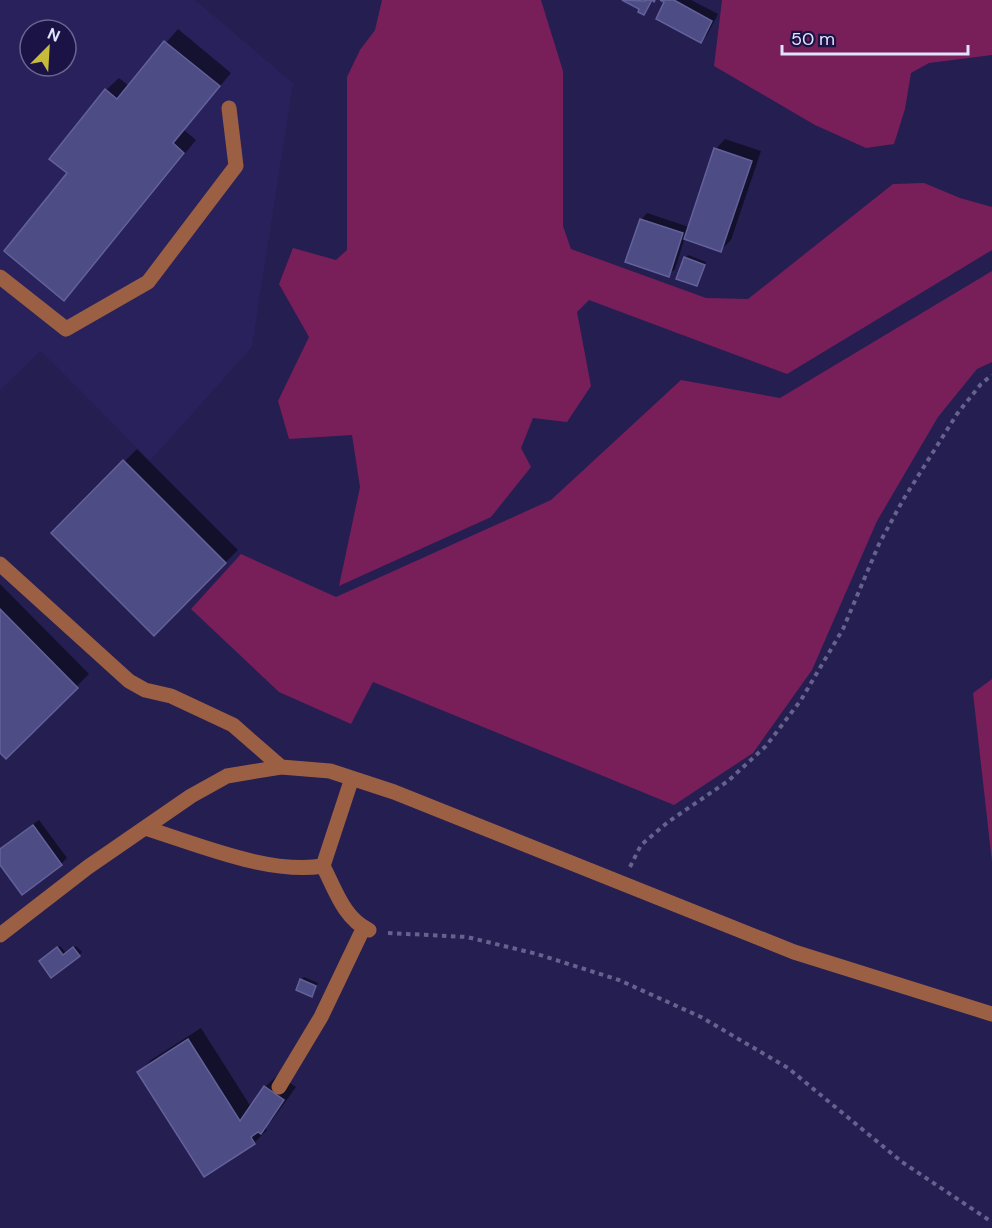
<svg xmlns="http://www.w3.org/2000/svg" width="992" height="1228" font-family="'DM Sans',sans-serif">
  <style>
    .built { fill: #29215c; fill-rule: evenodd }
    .green { fill: #781f5a }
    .shadow { fill: #0007 }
    .building { fill: #4e4c84; stroke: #63619b; stroke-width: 1.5 }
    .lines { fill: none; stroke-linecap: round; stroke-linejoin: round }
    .path { stroke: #65628c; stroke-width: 4; stroke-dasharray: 4.5 4.5; stroke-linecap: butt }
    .minor { stroke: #9b5f44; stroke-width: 15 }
  </style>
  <rect width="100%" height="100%" fill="#241e51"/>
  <path class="built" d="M 0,0 L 195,0 L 293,83 L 252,347 L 150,461 L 41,351 L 0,390 ZM 30,30 L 66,30 L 66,66 L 30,66 Z"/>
  <path class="green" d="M 382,0 L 541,0 L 563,71 L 563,226 L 571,249 L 706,298 L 748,299 L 893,184 L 924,183 L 960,198 L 992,207 L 992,250 L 787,374 L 589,300 L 577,312 L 591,386 L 567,422 L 533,418 L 521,448 L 531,467 L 491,517 L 339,586 L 360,487 L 352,435 L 289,439 L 278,401 L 309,337 L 279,284 L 293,248 L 336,260 L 347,250 L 347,77 L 360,50 L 375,30 Z
    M 722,0 L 992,0 L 992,55 L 929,63 L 911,73 L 905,109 L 894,144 L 866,148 L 815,125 L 714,66 Z
    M 992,271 L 992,362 L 977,369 L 938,417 L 877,521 L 812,670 L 753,753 L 674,805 L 373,682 L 351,724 L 279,692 L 191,609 L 241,554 L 336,597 L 551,500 L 681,380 L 780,398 Z
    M 992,679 L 992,862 L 973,693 Z"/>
  <path class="shadow" d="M 625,0 L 653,0 L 643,13 L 641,9 Z
    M 663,0 L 691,0 L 718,14 L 707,35 L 700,41 Z
    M 178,29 L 231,73 L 184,130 L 196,140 L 77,286 L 64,299 L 69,173 L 106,90 L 119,78 L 129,86 Z
    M 725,139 L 761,151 L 731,240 L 721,250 L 685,237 L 675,269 L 668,275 L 641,220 L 647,213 L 689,227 L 716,149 Z
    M 688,255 L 706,262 L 697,285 L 685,258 Z
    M 137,449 L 238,550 L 154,634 L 53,533 Z
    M 0,584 L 89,674 L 6,757 L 0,751 Z
    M 39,820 L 67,858 L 61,864 L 0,863 L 0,849 Z
    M 60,946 L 66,953 L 76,946 L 82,952 L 79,955 L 43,959 Z
    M 304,977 L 318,983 L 312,995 L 301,980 Z
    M 201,1028 L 251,1107 L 265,1087 L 278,1075 L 296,1087 L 273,1119 L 265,1127 L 267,1130 L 254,1143 L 204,1175 L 139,1072 L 151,1060 Z"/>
  <path class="building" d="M 622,0 L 645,1 L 645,0 L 655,0 L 654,2 L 652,0 L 644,15 L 638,12 L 639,9 Z
    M 660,0 L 674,0 L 712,21 L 701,43 L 656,19 L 664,2 Z
    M 164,41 L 220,86 L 173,143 L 184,153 L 64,301 L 4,251 L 67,173 L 49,159 L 105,89 L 117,99 Z
    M 714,148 L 752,161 L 721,252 L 684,239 Z
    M 640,219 L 683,233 L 669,277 L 625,262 Z
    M 684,257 L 705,265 L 697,286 L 676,279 Z
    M 123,460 L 226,563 L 154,636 L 51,533 Z
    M 0,609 L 78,688 L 6,759 L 0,753 Z
    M 33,825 L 62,865 L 22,895 L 0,865 L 0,849 Z
    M 57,947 L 63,955 L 73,947 L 80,956 L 51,978 L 39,961 Z
    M 300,979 L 316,986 L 312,997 L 296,990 Z
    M 188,1039 L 240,1121 L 264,1086 L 284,1100 L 261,1134 L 258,1132 L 251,1137 L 255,1144 L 204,1177 L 137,1072 Z"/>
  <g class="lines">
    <path class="path" d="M 630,867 L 641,845 L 668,822 L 728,781 L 766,746 L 801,700 L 843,629 L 879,544 L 903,500 L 957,414 L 981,384 L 992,375
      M 388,933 L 467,937 L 537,954 L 619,980 L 701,1017 L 788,1068 L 902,1162 L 992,1222"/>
    <path class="minor" d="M 0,277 L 66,329 L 148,282 L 236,166 L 229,108
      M 0,564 L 129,681 L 145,690 L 171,696 L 233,725 L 281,767
      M 352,778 L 323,866 C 335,889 344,919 369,930
      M 145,828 C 197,844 269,875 323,866
      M 0,935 L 88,867 L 191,796 L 227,776 L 281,767 L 330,771 L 394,792 L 794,952 L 992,1014
      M 279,1087 L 321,1017 L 364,927"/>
  </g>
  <g transform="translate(48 48) rotate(24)"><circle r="28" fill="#1b1346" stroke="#6a668f" stroke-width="1.5"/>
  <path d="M0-4.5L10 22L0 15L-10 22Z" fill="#c7bb3c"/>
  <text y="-9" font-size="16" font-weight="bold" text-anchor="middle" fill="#e1e2fc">N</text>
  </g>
  <path d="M782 45v9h186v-9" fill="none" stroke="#e1e2fc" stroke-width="3"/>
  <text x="791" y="45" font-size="18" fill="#e1e2fc" stroke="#1b1346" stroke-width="4.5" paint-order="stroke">50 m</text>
</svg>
